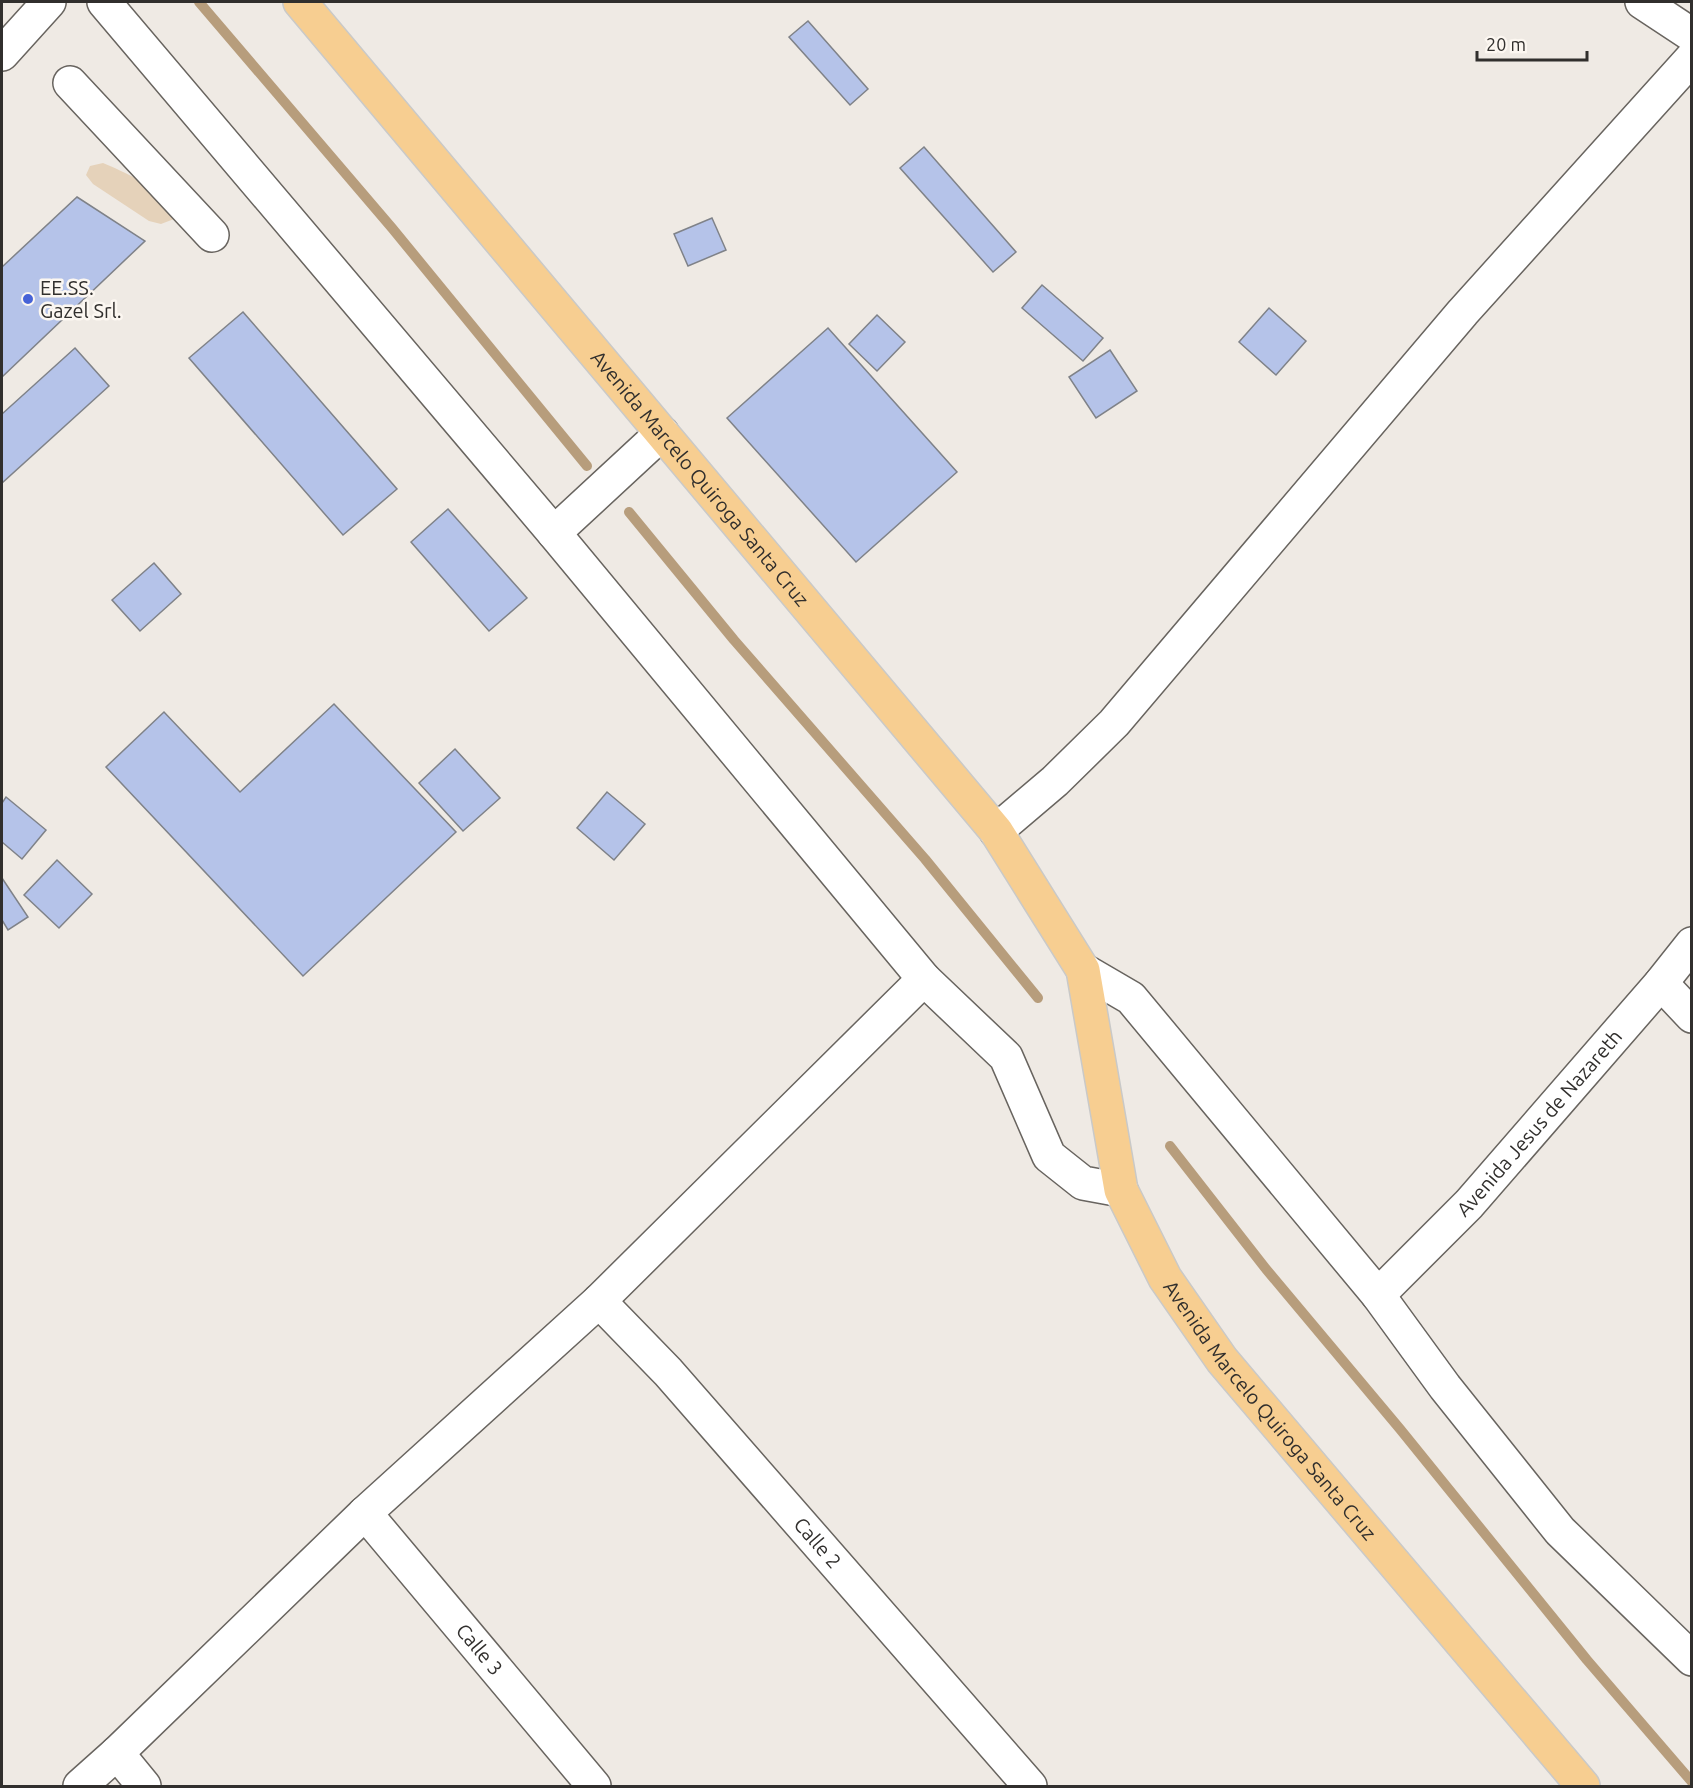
<svg xmlns="http://www.w3.org/2000/svg" width="1693" height="1788" font-family="Ubuntu,sans-serif">
  <style>
    .green { fill: #e5d2ba }
    .lines { fill: none; stroke-linecap: round; stroke-linejoin: round }
    .stream { stroke: #b79d7c; stroke-width: 10 }
    .building { fill: #b5c3e9; stroke: #7f8288; stroke-width: 1.5 }
    .minor-casing { stroke: #68645f; stroke-width: 36 }
    .major-casing { stroke: #c9c9c8; stroke-width: 36 }
    .minor { stroke: #fff; stroke-width: 33 }
    .major { stroke: #f7ce91; stroke-width: 33 }
    .poi-dot { fill: #4763d7; stroke: #fcf7f1; stroke-width: 2 }
    .labels { text-anchor: middle; stroke-width: 5; stroke-linejoin: round; paint-order: stroke }
    .poi-label { font-size: 20px; fill: #312f2d; stroke: #fcf7f1; text-anchor: start }
    .street-label { font-size: 20px; fill: #312f2d; stroke: #fcf7f1 }
  </style>
  <rect width="100%" height="100%" fill="#efeae4"/>
  <path class="green" d="M 103,163 C 120,170 168,191 173,210 C 174,213 174,216 174,219 L 161,224 L 149,221 L 93,184 L 86,175 L 90,166 Z"/>
  <g class="lines">
    <path class="stream" d="M 199,2 L 392,228 L 587,466
      M 629,512 L 734,640 L 925,859 L 1038,998
      M 1170,1146 L 1266,1269 L 1400,1429 L 1587,1660 L 1692,1782"/>
  </g>
  <path class="building" d="M 808,21 L 868,89 L 850,105 L 789,37 Z
    M 924,147 L 1016,252 L 993,272 L 900,168 Z
    M 77,197 L 145,241 L 2,377 L 2,267 Z
    M 712,218 L 726,250 L 688,266 L 674,234 Z
    M 1042,285 L 1103,338 L 1083,361 L 1022,308 Z
    M 1269,308 L 1306,341 L 1276,375 L 1239,342 Z
    M 243,312 L 397,489 L 343,535 L 189,358 Z
    M 877,315 L 905,342 L 877,371 L 849,344 Z
    M 828,328 L 957,472 L 856,562 L 727,418 Z
    M 75,348 L 109,386 L 2,483 L 2,414 Z
    M 1110,350 L 1137,391 L 1096,418 L 1069,377 Z
    M 448,509 L 527,598 L 489,631 L 411,542 Z
    M 154,563 L 181,594 L 140,631 L 112,600 Z
    M 334,704 L 456,832 L 303,976 L 106,767 L 164,712 L 240,792 Z
    M 455,749 L 500,798 L 463,831 L 419,783 Z
    M 607,792 L 645,824 L 614,860 L 577,828 Z
    M 6,797 L 46,830 L 22,859 L 2,842 L 2,803 Z
    M 57,860 L 92,894 L 59,928 L 24,895 Z
    M 2,878 L 28,917 L 8,930 L 2,920 Z"/>
  <g class="lines">
    <defs>
      <g id="minor">
        <path d="M 104,2 L 554,533 L 924,979 L 1006,1057 L 1049,1156 L 1083,1183 L 1121,1190"/>
        <path d="M 1642,2 L 1692,35"/>
        <path d="M 2,54 L 49,2"/>
        <path d="M 70,83 L 212,235"/>
        <path d="M 554,533 L 662,433"/>
        <path d="M 996,831 L 1055,781 L 1114,723 L 1463,312 L 1692,58"/>
        <path d="M 1083,970 L 1131,998 L 1378,1295 L 1445,1387 L 1560,1531 L 1692,1659"/>
        <path d="M 1661,983 L 1692,1016"/>
        <path id="s1" d="M 1378,1295 L 1469,1204 L 1661,983 L 1692,944"/>
        <path id="s2" d="M 599,1301 L 668,1372 L 1030,1786"/>
        <path id="s3" d="M 365,1513 L 594,1786"/>
        <path d="M 117,1753 L 144,1786"/>
        <path d="M 80,1786 L 117,1753 L 365,1513 L 599,1301 L 924,979"/>
      </g>
      <g id="major">
        <path id="s4" d="M 300,2 L 996,831 L 1083,970 L 1121,1190 L 1165,1278 L 1222,1360 L 1583,1786"/>
      </g>
    </defs>
    <use href="#minor" class="minor-casing"/>
    <use href="#major" class="major-casing"/>
    <use href="#minor" class="minor"/>
    <use href="#major" class="major"/>
  </g>
  <circle class="poi-dot" cx="28" cy="299" r="6"/>
  <g class="labels">
    <g class="poi-label">
      <text x="40" y="295">EE.SS.<tspan x="40" dy="23">Gazel Srl.</tspan></text>
    </g>
    <g class="street-label">
      <text dy="7" stroke="none"><textPath href="#s4" startOffset="622">Avenida Marcelo Quiroga Santa Cruz</textPath></text>
      <text dy="7" stroke="none"><textPath href="#s1" startOffset="236">Avenida Jesus de Nazareth</textPath></text>
      <text dy="7" stroke="none"><textPath href="#s4" startOffset="1737">Avenida Marcelo Quiroga Santa Cruz</textPath></text>
      <text dy="7" stroke="none"><textPath href="#s2" startOffset="326">Calle 2</textPath></text>
      <text dy="7" stroke="none"><textPath href="#s3" startOffset="178">Calle 3</textPath></text>
    </g>
  </g>
  <rect width="1693" height="1788" fill="none" stroke="#312f2d" stroke-width="6"/>
  <path d="M1477 51v9h110v-9" fill="none" stroke="#312f2d" stroke-width="3"/>
  <text x="1486" y="51" font-size="18" fill="#312f2d" stroke="#fcf7f1" stroke-width="4.5" paint-order="stroke">20 m</text>
</svg>
